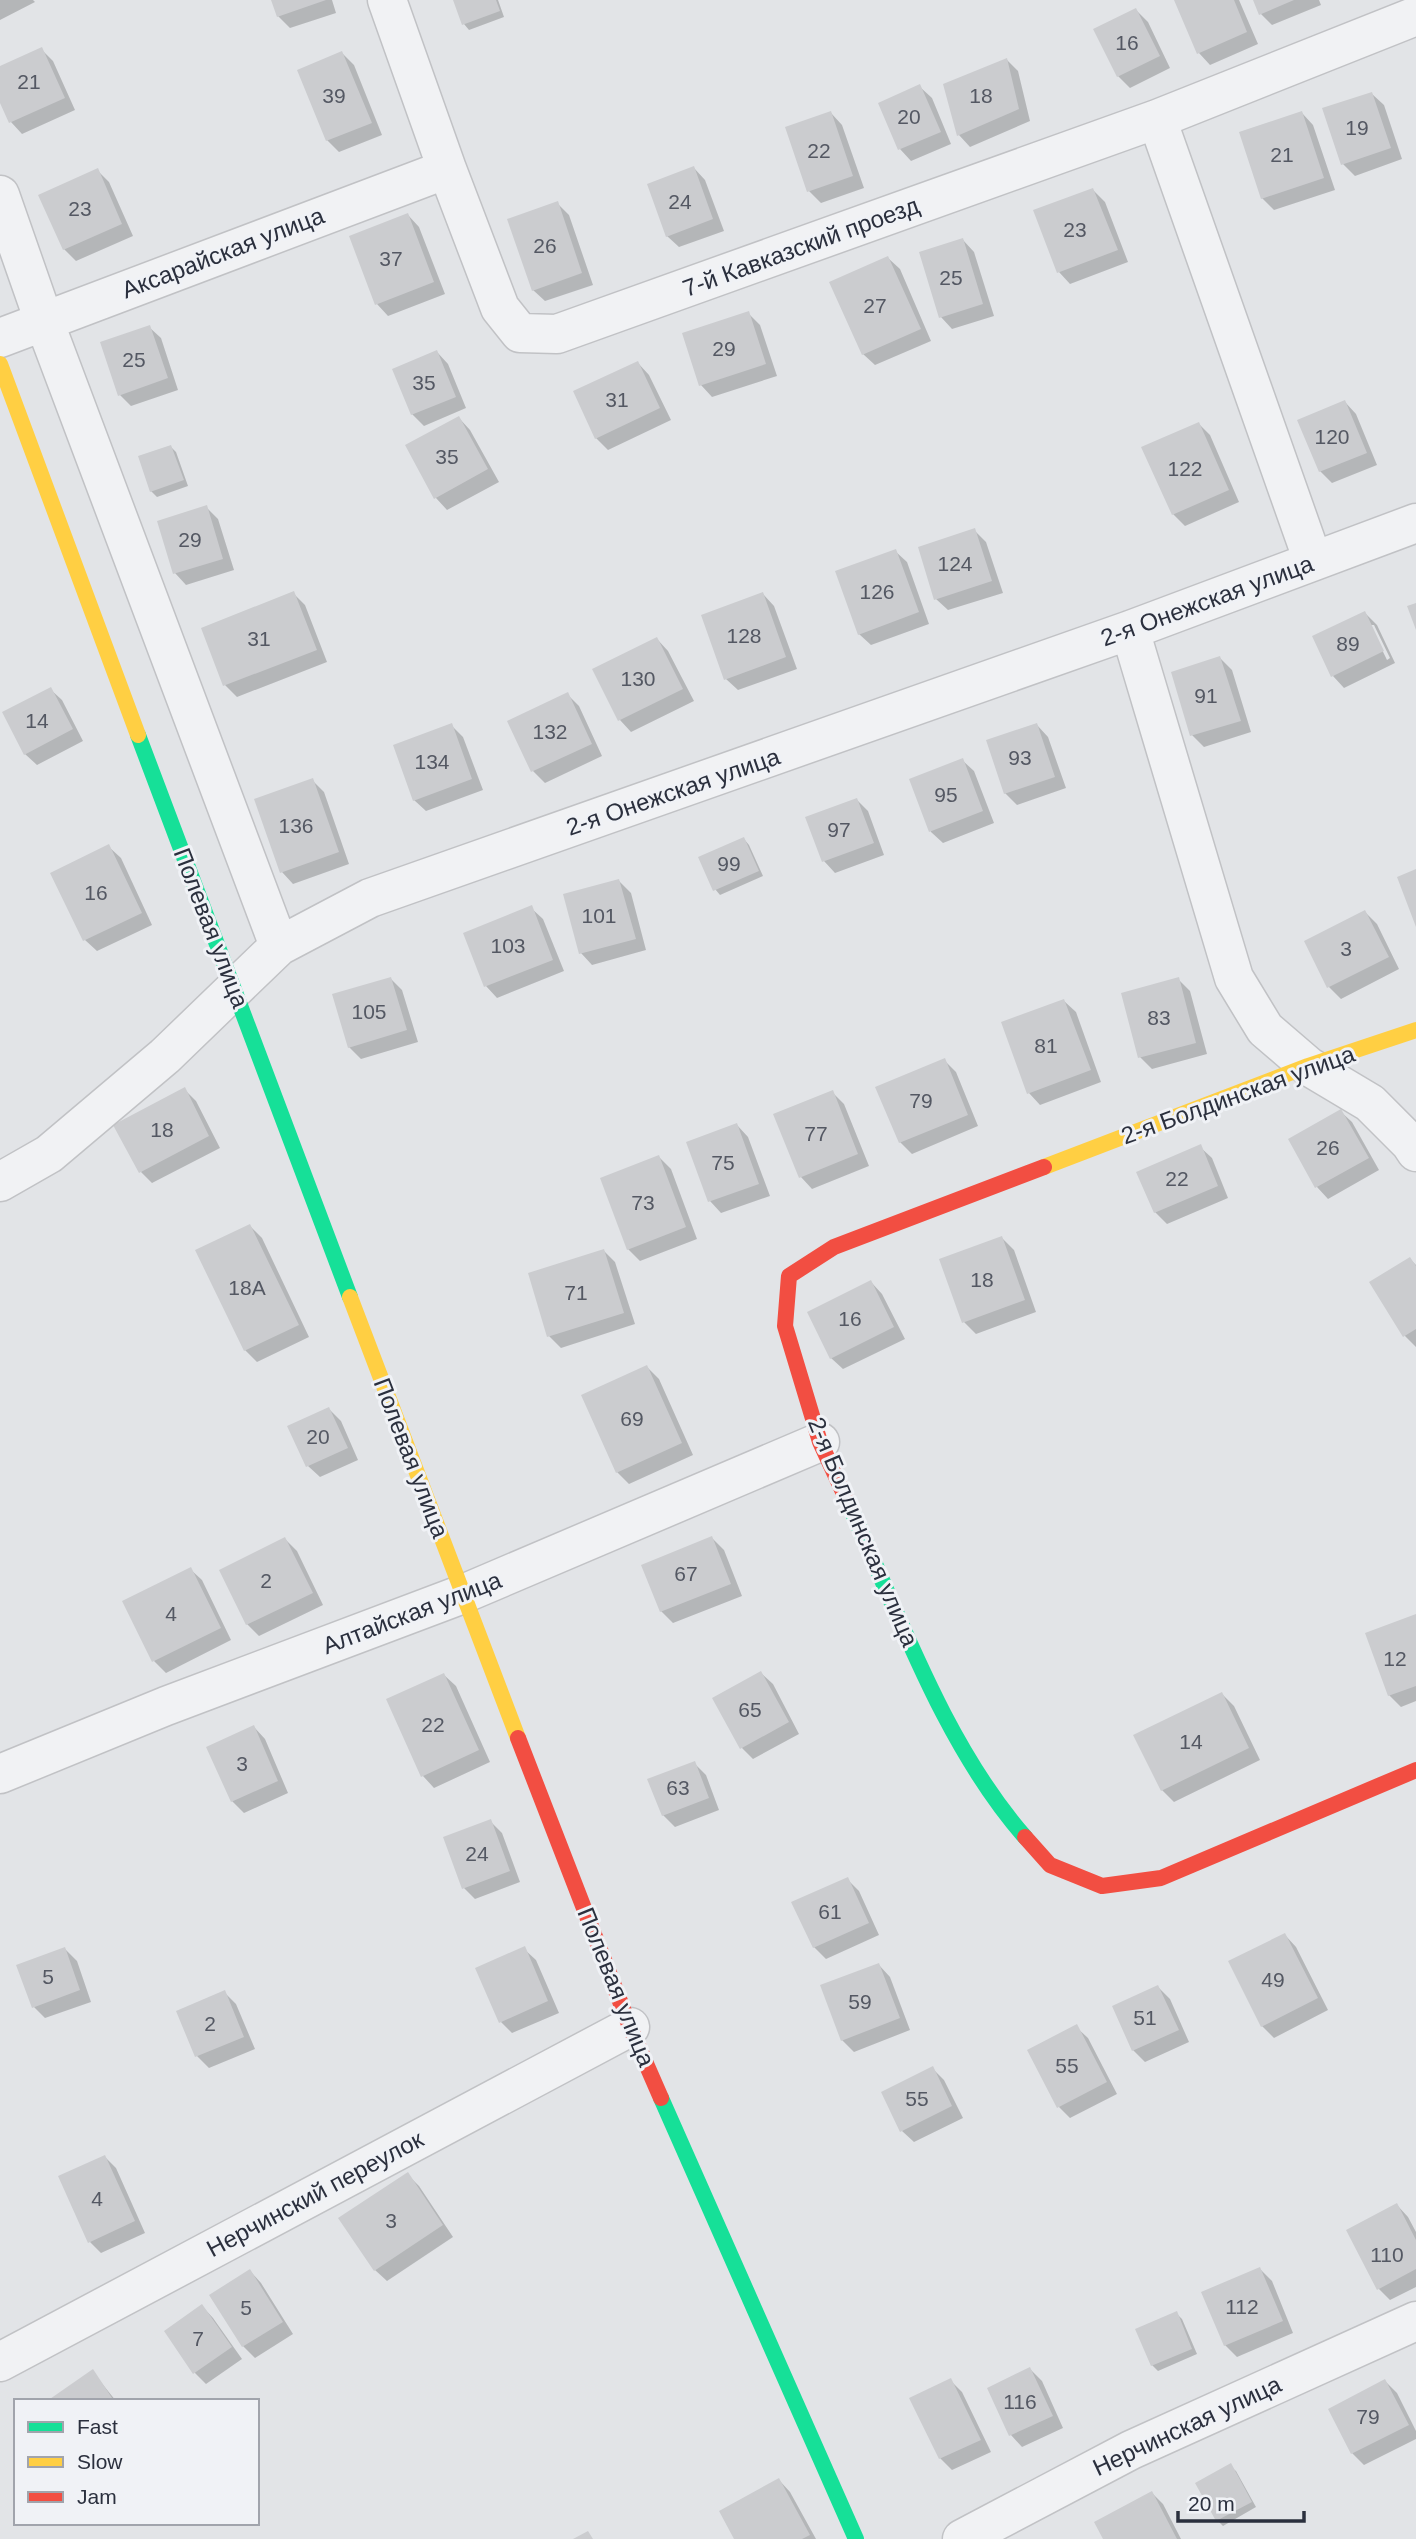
<svg xmlns="http://www.w3.org/2000/svg" width="1416" height="2539" font-family="Helvetica,sans-serif">
  <style>
    .shadow { fill: #0003; fill-rule: evenodd }
    .building { fill: #cbcccf }
    .lines { fill: none; stroke-linecap: round; stroke-linejoin: round }
    .street-casing { stroke: #c1c2c5; stroke-width: 41 }
    .street { stroke: #f1f2f4; stroke-width: 38 }
    .fast { stroke: #16e098; stroke-width: 16 }
    .slow { stroke: #ffcf43; stroke-width: 16 }
    .jam { stroke: #f24e42; stroke-width: 16 }
    .labels { text-anchor: middle; stroke-width: 6; stroke-linejoin: round; paint-order: stroke }
    .number-label { font-size: 21px; fill: #545863 }
    .street-label { font-size: 24px; fill: #2b303e; stroke: #f0f2f6 }
  </style>
  <rect width="100%" height="100%" fill="#e2e4e7"/>
  <path class="shadow" d="M 0,0 L 33,0 L 35,2 L 0,20 Z
    M 273,0 L 332,0 L 336,13 L 290,28 L 278,16 Z
    M 455,0 L 498,0 L 504,17 L 469,30 L 464,24 Z
    M 1176,0 L 1239,0 L 1258,44 L 1210,65 L 1199,53 Z
    M 1255,0 L 1319,0 L 1321,5 L 1272,25 L 1261,14 Z
    M 1136,10 L 1148,22 L 1170,68 L 1130,88 L 1118,76 Z
    M 41,49 L 53,61 L 75,110 L 22,134 L 11,122 L 0,98 L 0,68 Z
    M 342,53 L 354,65 L 382,135 L 339,152 L 327,140 L 300,71 Z
    M 1007,60 L 1018,71 L 1030,121 L 970,147 L 959,135 L 945,85 Z
    M 920,87 L 932,98 L 951,144 L 911,161 L 900,149 L 880,104 Z
    M 1372,94 L 1384,105 L 1402,159 L 1355,176 L 1343,164 Z
    M 831,113 L 842,125 L 864,188 L 821,203 L 809,191 Z
    M 1302,113 L 1313,125 L 1335,190 L 1274,210 L 1262,198 Z
    M 694,168 L 705,180 L 724,231 L 679,247 L 667,236 Z
    M 97,170 L 109,182 L 133,236 L 76,261 L 64,249 Z
    M 1093,190 L 1105,202 L 1128,262 L 1070,284 L 1059,272 Z
    M 557,203 L 569,215 L 593,285 L 545,301 L 533,290 Z
    M 408,215 L 419,227 L 445,294 L 388,316 L 377,304 Z
    M 963,240 L 974,252 L 994,316 L 952,329 L 941,317 Z
    M 888,258 L 900,269 L 931,341 L 875,365 L 863,354 Z
    M 748,313 L 760,325 L 777,376 L 712,397 L 701,385 Z
    M 149,327 L 161,338 L 178,390 L 131,406 L 120,395 Z
    M 437,352 L 448,364 L 466,408 L 424,426 L 412,414 Z
    M 638,363 L 649,375 L 671,420 L 608,450 L 596,438 Z
    M 1345,402 L 1356,414 L 1377,465 L 1332,483 L 1320,471 Z
    M 459,418 L 470,430 L 499,482 L 447,510 L 436,498 L 407,446 Z
    M 1199,424 L 1210,435 L 1239,502 L 1185,526 L 1173,514 Z
    M 171,447 L 176,452 L 188,486 L 157,497 L 151,491 Z
    M 206,507 L 218,519 L 234,570 L 186,585 L 175,573 Z
    M 974,530 L 986,542 L 1003,593 L 948,610 L 936,599 Z
    M 895,551 L 907,562 L 929,624 L 871,645 L 859,634 Z
    M 293,593 L 305,605 L 327,662 L 237,697 L 225,685 Z
    M 763,594 L 774,606 L 797,669 L 738,690 L 726,679 Z
    M 1365,613 L 1377,625 L 1395,663 L 1344,688 L 1333,676 ZM 1370,625 L 1374,625 L 1390,658 L 1387,660 Z
    M 657,639 L 668,651 L 694,701 L 631,732 L 620,720 L 594,670 Z
    M 1220,658 L 1232,670 L 1251,732 L 1204,747 L 1192,735 Z
    M 50,689 L 62,700 L 83,741 L 37,765 L 25,754 Z
    M 567,694 L 579,706 L 602,756 L 545,783 L 533,771 L 510,722 Z
    M 451,725 L 463,737 L 483,790 L 426,811 L 414,800 Z
    M 1037,725 L 1048,737 L 1066,788 L 1017,805 L 1005,793 Z
    M 962,760 L 974,771 L 994,823 L 943,843 L 931,832 L 911,780 Z
    M 312,780 L 324,792 L 349,864 L 293,884 L 282,872 Z
    M 857,800 L 868,811 L 884,855 L 835,873 L 824,861 L 807,818 Z
    M 744,839 L 749,845 L 763,876 L 720,895 L 715,889 Z
    M 109,847 L 121,858 L 152,925 L 97,951 L 85,940 Z
    M 619,881 L 631,893 L 646,950 L 592,965 L 581,953 Z
    M 531,908 L 543,919 L 564,971 L 497,998 L 486,986 Z
    M 1365,912 L 1377,924 L 1399,969 L 1341,999 L 1329,987 L 1306,942 Z
    M 391,979 L 402,990 L 418,1042 L 361,1059 L 349,1047 Z
    M 1178,979 L 1190,991 L 1207,1054 L 1152,1069 L 1140,1057 Z
    M 1064,1001 L 1076,1012 L 1101,1082 L 1040,1105 L 1029,1093 Z
    M 944,1060 L 956,1072 L 978,1126 L 912,1154 L 900,1142 Z
    M 184,1089 L 196,1101 L 220,1148 L 152,1183 L 141,1172 Z
    M 832,1092 L 844,1104 L 869,1166 L 812,1189 L 801,1177 Z
    M 1340,1111 L 1352,1122 L 1379,1170 L 1328,1199 L 1317,1187 L 1290,1140 Z
    M 737,1125 L 748,1137 L 770,1196 L 721,1213 L 710,1201 Z
    M 1200,1147 L 1212,1158 L 1228,1198 L 1167,1224 L 1155,1212 Z
    M 659,1157 L 671,1169 L 697,1239 L 640,1261 L 628,1249 Z
    M 250,1226 L 262,1238 L 309,1337 L 257,1362 L 245,1350 Z
    M 1002,1238 L 1014,1250 L 1036,1312 L 976,1334 L 964,1322 Z
    M 603,1250 L 615,1262 L 635,1324 L 561,1348 L 549,1336 Z
    M 1410,1259 L 1416,1265 L 1416,1347 L 1405,1336 L 1372,1282 Z
    M 871,1282 L 882,1294 L 905,1339 L 843,1369 L 831,1358 Z
    M 647,1367 L 659,1379 L 693,1455 L 629,1484 L 617,1472 Z
    M 329,1409 L 341,1421 L 358,1460 L 320,1477 L 308,1466 Z
    M 712,1538 L 724,1550 L 742,1596 L 673,1623 L 661,1611 Z
    M 285,1539 L 297,1551 L 323,1605 L 259,1636 L 247,1624 Z
    M 190,1569 L 202,1580 L 231,1640 L 166,1673 L 154,1661 Z
    M 1416,1616 L 1416,1701 L 1401,1707 L 1389,1695 Z
    M 761,1673 L 773,1684 L 799,1734 L 753,1759 L 742,1748 Z
    M 444,1675 L 456,1686 L 490,1762 L 434,1788 L 423,1776 Z
    M 1222,1694 L 1234,1706 L 1260,1760 L 1174,1802 L 1162,1790 Z
    M 254,1727 L 265,1739 L 288,1793 L 244,1813 L 232,1801 Z
    M 694,1763 L 706,1775 L 719,1810 L 675,1827 L 663,1815 Z
    M 490,1821 L 502,1833 L 520,1882 L 475,1899 L 464,1888 Z
    M 847,1879 L 859,1891 L 879,1935 L 826,1959 L 814,1947 Z
    M 1285,1935 L 1296,1947 L 1328,2010 L 1274,2038 L 1262,2026 Z
    M 65,1949 L 77,1961 L 91,2002 L 45,2018 L 34,2007 Z
    M 524,1949 L 536,1960 L 559,2013 L 512,2033 L 501,2022 Z
    M 879,1965 L 890,1977 L 910,2030 L 854,2052 L 842,2040 Z
    M 1158,1987 L 1170,1999 L 1189,2042 L 1145,2062 L 1133,2050 Z
    M 224,1992 L 236,2004 L 255,2049 L 209,2068 L 197,2056 L 178,2012 Z
    M 1076,2027 L 1088,2038 L 1117,2094 L 1070,2118 L 1059,2107 Z
    M 932,2068 L 944,2080 L 963,2118 L 914,2142 L 902,2131 Z
    M 105,2157 L 116,2168 L 145,2233 L 101,2253 L 90,2242 Z
    M 407,2174 L 419,2186 L 453,2237 L 387,2281 L 375,2270 Z
    M 1397,2205 L 1408,2217 L 1416,2232 L 1416,2287 L 1390,2300 L 1378,2288 Z
    M 1260,2269 L 1272,2281 L 1293,2333 L 1237,2357 L 1225,2345 Z
    M 250,2271 L 261,2283 L 293,2334 L 255,2358 L 243,2346 Z
    M 202,2306 L 213,2318 L 242,2359 L 206,2384 L 195,2373 Z
    M 1177,2314 L 1182,2319 L 1197,2354 L 1158,2371 L 1152,2365 Z
    M 1030,2369 L 1042,2381 L 1063,2428 L 1022,2447 L 1011,2435 L 989,2389 Z
    M 92,2371 L 116,2401 L 50,2401 Z
    M 950,2380 L 962,2392 L 991,2452 L 952,2470 L 940,2458 L 912,2398 Z
    M 1385,2381 L 1397,2393 L 1416,2431 L 1416,2439 L 1364,2465 L 1352,2453 Z
    M 1230,2466 L 1236,2471 L 1256,2507 L 1223,2526 L 1217,2520 L 1197,2484 Z
    M 779,2480 L 790,2492 L 816,2539 L 736,2539 Z
    M 1152,2493 L 1163,2504 L 1181,2539 L 1105,2539 Z"/>
  <path class="building" d="M 271,0 L 326,0 L 277,17 Z
    M 453,0 L 496,0 L 500,11 L 462,25 Z
    M 1174,0 L 1234,0 L 1247,32 L 1197,54 Z
    M 1253,0 L 1294,0 L 1259,15 Z
    M 1136,8 L 1160,56 L 1117,77 L 1093,29 Z
    M 42,47 L 65,98 L 9,123 L 0,103 L 0,66 Z
    M 342,51 L 372,123 L 326,141 L 297,70 Z
    M 1007,58 L 1019,109 L 957,136 L 943,84 Z
    M 920,84 L 941,132 L 898,150 L 878,103 Z
    M 1372,92 L 1391,148 L 1341,165 L 1322,108 Z
    M 831,111 L 853,176 L 807,192 L 785,127 Z
    M 1302,111 L 1324,178 L 1261,199 L 1239,132 Z
    M 694,166 L 713,219 L 666,237 L 647,184 Z
    M 98,168 L 122,224 L 63,250 L 38,195 Z
    M 1093,188 L 1118,250 L 1057,273 L 1033,210 Z
    M 558,201 L 582,273 L 532,291 L 507,219 Z
    M 408,213 L 434,282 L 375,305 L 349,236 Z
    M 963,238 L 983,304 L 939,318 L 919,252 Z
    M 888,256 L 921,329 L 862,355 L 829,282 Z
    M 749,311 L 766,364 L 699,386 L 682,333 Z
    M 150,325 L 168,378 L 118,396 L 100,342 Z
    M 437,350 L 456,397 L 411,415 L 392,369 Z
    M 638,361 L 660,408 L 595,439 L 573,391 Z
    M 1345,400 L 1367,453 L 1319,472 L 1297,420 Z
    M 459,416 L 488,469 L 434,499 L 405,445 Z
    M 1199,422 L 1229,490 L 1172,515 L 1141,447 Z
    M 171,445 L 184,480 L 150,492 L 138,456 Z
    M 207,505 L 223,559 L 173,574 L 157,521 Z
    M 975,528 L 992,581 L 934,600 L 918,547 Z
    M 896,549 L 919,612 L 858,635 L 835,571 Z
    M 294,591 L 317,650 L 223,686 L 201,628 Z
    M 763,592 L 786,657 L 724,680 L 701,615 Z
    M 1416,603 L 1416,630 L 1407,606 Z
    M 1365,611 L 1384,651 L 1331,677 L 1312,636 Z
    M 657,637 L 683,689 L 618,721 L 592,669 Z
    M 1220,656 L 1241,721 L 1190,736 L 1171,672 Z
    M 51,687 L 73,729 L 24,755 L 2,712 Z
    M 568,692 L 592,744 L 531,772 L 507,721 Z
    M 452,723 L 472,779 L 413,801 L 393,745 Z
    M 1037,723 L 1055,777 L 1004,794 L 986,740 Z
    M 963,758 L 983,811 L 929,832 L 909,779 Z
    M 313,778 L 339,852 L 280,873 L 254,799 Z
    M 857,798 L 874,843 L 822,862 L 805,817 Z
    M 744,837 L 759,871 L 713,891 L 698,857 Z
    M 109,844 L 142,913 L 83,941 L 50,873 Z
    M 1416,869 L 1416,927 L 1397,877 Z
    M 619,879 L 636,939 L 579,954 L 563,894 Z
    M 532,905 L 553,960 L 484,987 L 463,933 Z
    M 1365,910 L 1389,957 L 1327,988 L 1304,941 Z
    M 391,977 L 407,1030 L 348,1048 L 332,994 Z
    M 1179,977 L 1196,1043 L 1138,1058 L 1121,993 Z
    M 1064,999 L 1091,1070 L 1027,1094 L 1001,1022 Z
    M 945,1058 L 968,1115 L 899,1143 L 875,1087 Z
    M 185,1087 L 209,1136 L 139,1173 L 113,1125 Z
    M 833,1090 L 858,1154 L 799,1178 L 773,1114 Z
    M 1341,1109 L 1369,1158 L 1315,1188 L 1288,1139 Z
    M 737,1123 L 759,1184 L 708,1202 L 686,1142 Z
    M 1201,1144 L 1218,1186 L 1154,1213 L 1136,1172 Z
    M 659,1155 L 686,1227 L 627,1250 L 600,1178 Z
    M 250,1224 L 299,1325 L 244,1351 L 195,1250 Z
    M 1002,1236 L 1025,1300 L 962,1323 L 939,1259 Z
    M 604,1249 L 624,1313 L 547,1337 L 528,1273 Z
    M 1410,1257 L 1416,1266 L 1416,1329 L 1403,1337 L 1369,1282 Z
    M 871,1280 L 894,1327 L 830,1359 L 807,1312 Z
    M 647,1365 L 682,1443 L 616,1473 L 581,1395 Z
    M 329,1407 L 348,1448 L 306,1467 L 287,1426 Z
    M 712,1536 L 731,1584 L 660,1612 L 641,1565 Z
    M 285,1537 L 313,1593 L 246,1625 L 219,1570 Z
    M 191,1567 L 221,1628 L 152,1662 L 122,1601 Z
    M 1416,1614 L 1416,1686 L 1388,1696 L 1365,1633 Z
    M 761,1671 L 789,1722 L 740,1749 L 712,1698 Z
    M 444,1673 L 479,1750 L 421,1777 L 386,1699 Z
    M 1222,1692 L 1249,1748 L 1161,1791 L 1133,1735 Z
    M 254,1725 L 278,1781 L 231,1802 L 206,1747 Z
    M 695,1761 L 709,1798 L 662,1816 L 647,1779 Z
    M 491,1819 L 510,1871 L 462,1889 L 443,1837 Z
    M 848,1877 L 869,1923 L 813,1948 L 791,1902 Z
    M 1285,1933 L 1318,1998 L 1261,2027 L 1228,1961 Z
    M 525,1946 L 548,2001 L 499,2023 L 475,1968 Z
    M 65,1947 L 80,1990 L 32,2008 L 16,1965 Z
    M 879,1963 L 900,2018 L 841,2041 L 820,1985 Z
    M 1158,1985 L 1179,2030 L 1132,2051 L 1112,2006 Z
    M 225,1990 L 244,2037 L 195,2057 L 176,2011 Z
    M 1077,2024 L 1107,2082 L 1057,2108 L 1027,2050 Z
    M 933,2066 L 952,2106 L 900,2132 L 881,2092 Z
    M 105,2155 L 135,2221 L 88,2243 L 58,2176 Z
    M 408,2172 L 443,2225 L 374,2271 L 338,2218 Z
    M 1397,2203 L 1416,2240 L 1416,2269 L 1377,2290 L 1346,2230 Z
    M 1260,2267 L 1283,2321 L 1224,2346 L 1201,2292 Z
    M 250,2269 L 283,2322 L 242,2347 L 209,2295 Z
    M 202,2304 L 232,2347 L 193,2374 L 164,2331 Z
    M 1177,2311 L 1192,2349 L 1151,2366 L 1135,2329 Z
    M 1030,2367 L 1053,2416 L 1009,2436 L 987,2388 Z
    M 93,2369 L 114,2401 L 47,2401 Z
    M 951,2378 L 981,2440 L 939,2459 L 909,2398 Z
    M 1385,2379 L 1409,2425 L 1351,2454 L 1328,2409 Z
    M 1231,2463 L 1252,2502 L 1216,2521 L 1195,2483 Z
    M 779,2478 L 810,2535 L 802,2539 L 734,2539 L 719,2511 Z
    M 1152,2491 L 1177,2539 L 1103,2539 L 1094,2522 Z
    M 588,2531 L 593,2539 L 573,2539 Z"/>
  <g class="lines">
    <defs>
      <path id="street" d="M 387,0 L 447,169 L 500,308 L 520,333 L 557,334 L 1157,119 L 1416,16
        M 1157,119 L 1313,561
        M 0,195 L 44,321 L 279,946
        M 0,338 L 447,169
        M 1130,630 L 1234,978 L 1265,1029 L 1308,1066 L 1370,1103 L 1410,1143 L 1416,1152
        M 0,1182 L 49,1154 L 165,1056 L 279,946 L 370,898 L 1130,630 L 1416,523
        M 0,1774 L 166,1706 L 463,1594 L 820,1442
        M 0,2362 L 630,2027
        M 962,2539 L 1131,2450 L 1416,2321"/>
    </defs>
    <use href="#street" class="street-casing"/>
    <use href="#street" class="street"/>
    <path class="fast" d="M 138,735 L 350,1297
      M 850,1507 C 900,1617 945,1746 1025,1837
      M 661,2098 L 856,2539"/>
    <path class="slow" d="M 0,364 L 138,735
      M 1044,1167 L 1308,1066 L 1416,1030
      M 350,1297 L 518,1738"/>
    <path class="jam" d="M 850,1507 L 820,1442 L 785,1326 L 789,1276 L 834,1247 L 1044,1167
      M 518,1738 L 630,2027 L 661,2098
      M 1025,1837 L 1050,1865 L 1102,1886 L 1161,1878 L 1416,1770"/>
  </g>
  <g class="labels">
    <g class="number-label">
      <text x="1127" y="50">16</text>
      <text x="29" y="89">21</text>
      <text x="334" y="103">39</text>
      <text x="981" y="103">18</text>
      <text x="909" y="124">20</text>
      <text x="1357" y="135">19</text>
      <text x="819" y="158">22</text>
      <text x="1282" y="162">21</text>
      <text x="680" y="209">24</text>
      <text x="80" y="216">23</text>
      <text x="1075" y="237">23</text>
      <text x="545" y="253">26</text>
      <text x="391" y="266">37</text>
      <text x="951" y="285">25</text>
      <text x="875" y="313">27</text>
      <text x="724" y="356">29</text>
      <text x="134" y="367">25</text>
      <text x="424" y="390">35</text>
      <text x="617" y="407">31</text>
      <text x="1332" y="444">120</text>
      <text x="447" y="464">35</text>
      <text x="1185" y="476">122</text>
      <text x="190" y="547">29</text>
      <text x="955" y="571">124</text>
      <text x="877" y="599">126</text>
      <text x="744" y="643">128</text>
      <text x="259" y="646">31</text>
      <text x="1348" y="651">89</text>
      <text x="638" y="686">130</text>
      <text x="1206" y="703">91</text>
      <text x="37" y="728">14</text>
      <text x="550" y="739">132</text>
      <text x="1020" y="765">93</text>
      <text x="432" y="769">134</text>
      <text x="946" y="802">95</text>
      <text x="296" y="833">136</text>
      <text x="839" y="837">97</text>
      <text x="729" y="871">99</text>
      <text x="96" y="900">16</text>
      <text x="599" y="923">101</text>
      <text x="508" y="953">103</text>
      <text x="1346" y="956">3</text>
      <text x="369" y="1019">105</text>
      <text x="1159" y="1025">83</text>
      <text x="1046" y="1053">81</text>
      <text x="921" y="1108">79</text>
      <text x="162" y="1137">18</text>
      <text x="816" y="1141">77</text>
      <text x="1328" y="1155">26</text>
      <text x="723" y="1170">75</text>
      <text x="1177" y="1186">22</text>
      <text x="643" y="1210">73</text>
      <text x="982" y="1287">18</text>
      <text x="247" y="1295">18А</text>
      <text x="576" y="1300">71</text>
      <text x="850" y="1326">16</text>
      <text x="632" y="1426">69</text>
      <text x="318" y="1444">20</text>
      <text x="686" y="1581">67</text>
      <text x="266" y="1588">2</text>
      <text x="171" y="1621">4</text>
      <text x="1395" y="1666">12</text>
      <text x="750" y="1717">65</text>
      <text x="433" y="1732">22</text>
      <text x="1191" y="1749">14</text>
      <text x="242" y="1771">3</text>
      <text x="678" y="1795">63</text>
      <text x="477" y="1861">24</text>
      <text x="830" y="1919">61</text>
      <text x="48" y="1984">5</text>
      <text x="1273" y="1987">49</text>
      <text x="860" y="2009">59</text>
      <text x="1145" y="2025">51</text>
      <text x="210" y="2031">2</text>
      <text x="1067" y="2073">55</text>
      <text x="917" y="2106">55</text>
      <text x="97" y="2206">4</text>
      <text x="391" y="2228">3</text>
      <text x="1387" y="2262">110</text>
      <text x="1242" y="2314">112</text>
      <text x="246" y="2315">5</text>
      <text x="198" y="2346">7</text>
      <text x="1020" y="2409">116</text>
      <text x="1368" y="2424">79</text>
    </g>
    <g class="street-label">
      <text transform="translate(801 247) rotate(-20)" y="8">7-й Кавказский проезд</text>
      <text transform="translate(223 253) rotate(-21)" y="8">Аксарайская улица</text>
      <text transform="translate(1207 601) rotate(-20)" y="8">2-я Онежская улица</text>
      <text transform="translate(673 792) rotate(-19)" y="8">2-я Онежская улица</text>
      <text transform="translate(211 928) rotate(69)" y="8">Полевая улица</text>
      <text transform="translate(1238 1095) rotate(-20)" y="8">2-я Болдинская улица</text>
      <text transform="translate(411 1458) rotate(69)" y="8">Полевая улица</text>
      <text transform="translate(863 1532) rotate(67)" y="8">2-я Болдинская улица</text>
      <text transform="translate(412 1613) rotate(-21)" y="8">Алтайская улица</text>
      <text transform="translate(616 1987) rotate(68)" y="8">Полевая улица</text>
      <text transform="translate(315 2194) rotate(-28)" y="8">Нерчинский переулок</text>
      <text transform="translate(1187 2426) rotate(-25)" y="8">Нерчинская улица</text>
    </g>
  </g>
  <rect x="14" y="2399" width="245" height="126" fill="#f0f2f6" stroke="#a1a4ac" stroke-width="2"/>
  <rect x="28" y="2422" width="35" height="10" fill="#16e098" stroke="#a1a4ac" stroke-width="2"/>
  <text x="77" y="2434" font-size="21" fill="#2b303e">Fast</text>
  <rect x="28" y="2457" width="35" height="10" fill="#ffcf43" stroke="#a1a4ac" stroke-width="2"/>
  <text x="77" y="2469" font-size="21" fill="#2b303e">Slow</text>
  <rect x="28" y="2492" width="35" height="10" fill="#f24e42" stroke="#a1a4ac" stroke-width="2"/>
  <text x="77" y="2504" font-size="21" fill="#2b303e">Jam</text>
  <path d="M1178 2511v10h126v-10" fill="none" stroke="#2b303e" stroke-width="3.5"/>
  <text x="1188" y="2511" font-size="21" fill="#2b303e" stroke="#f0f2f6" stroke-width="5" paint-order="stroke">20 m</text>
</svg>
